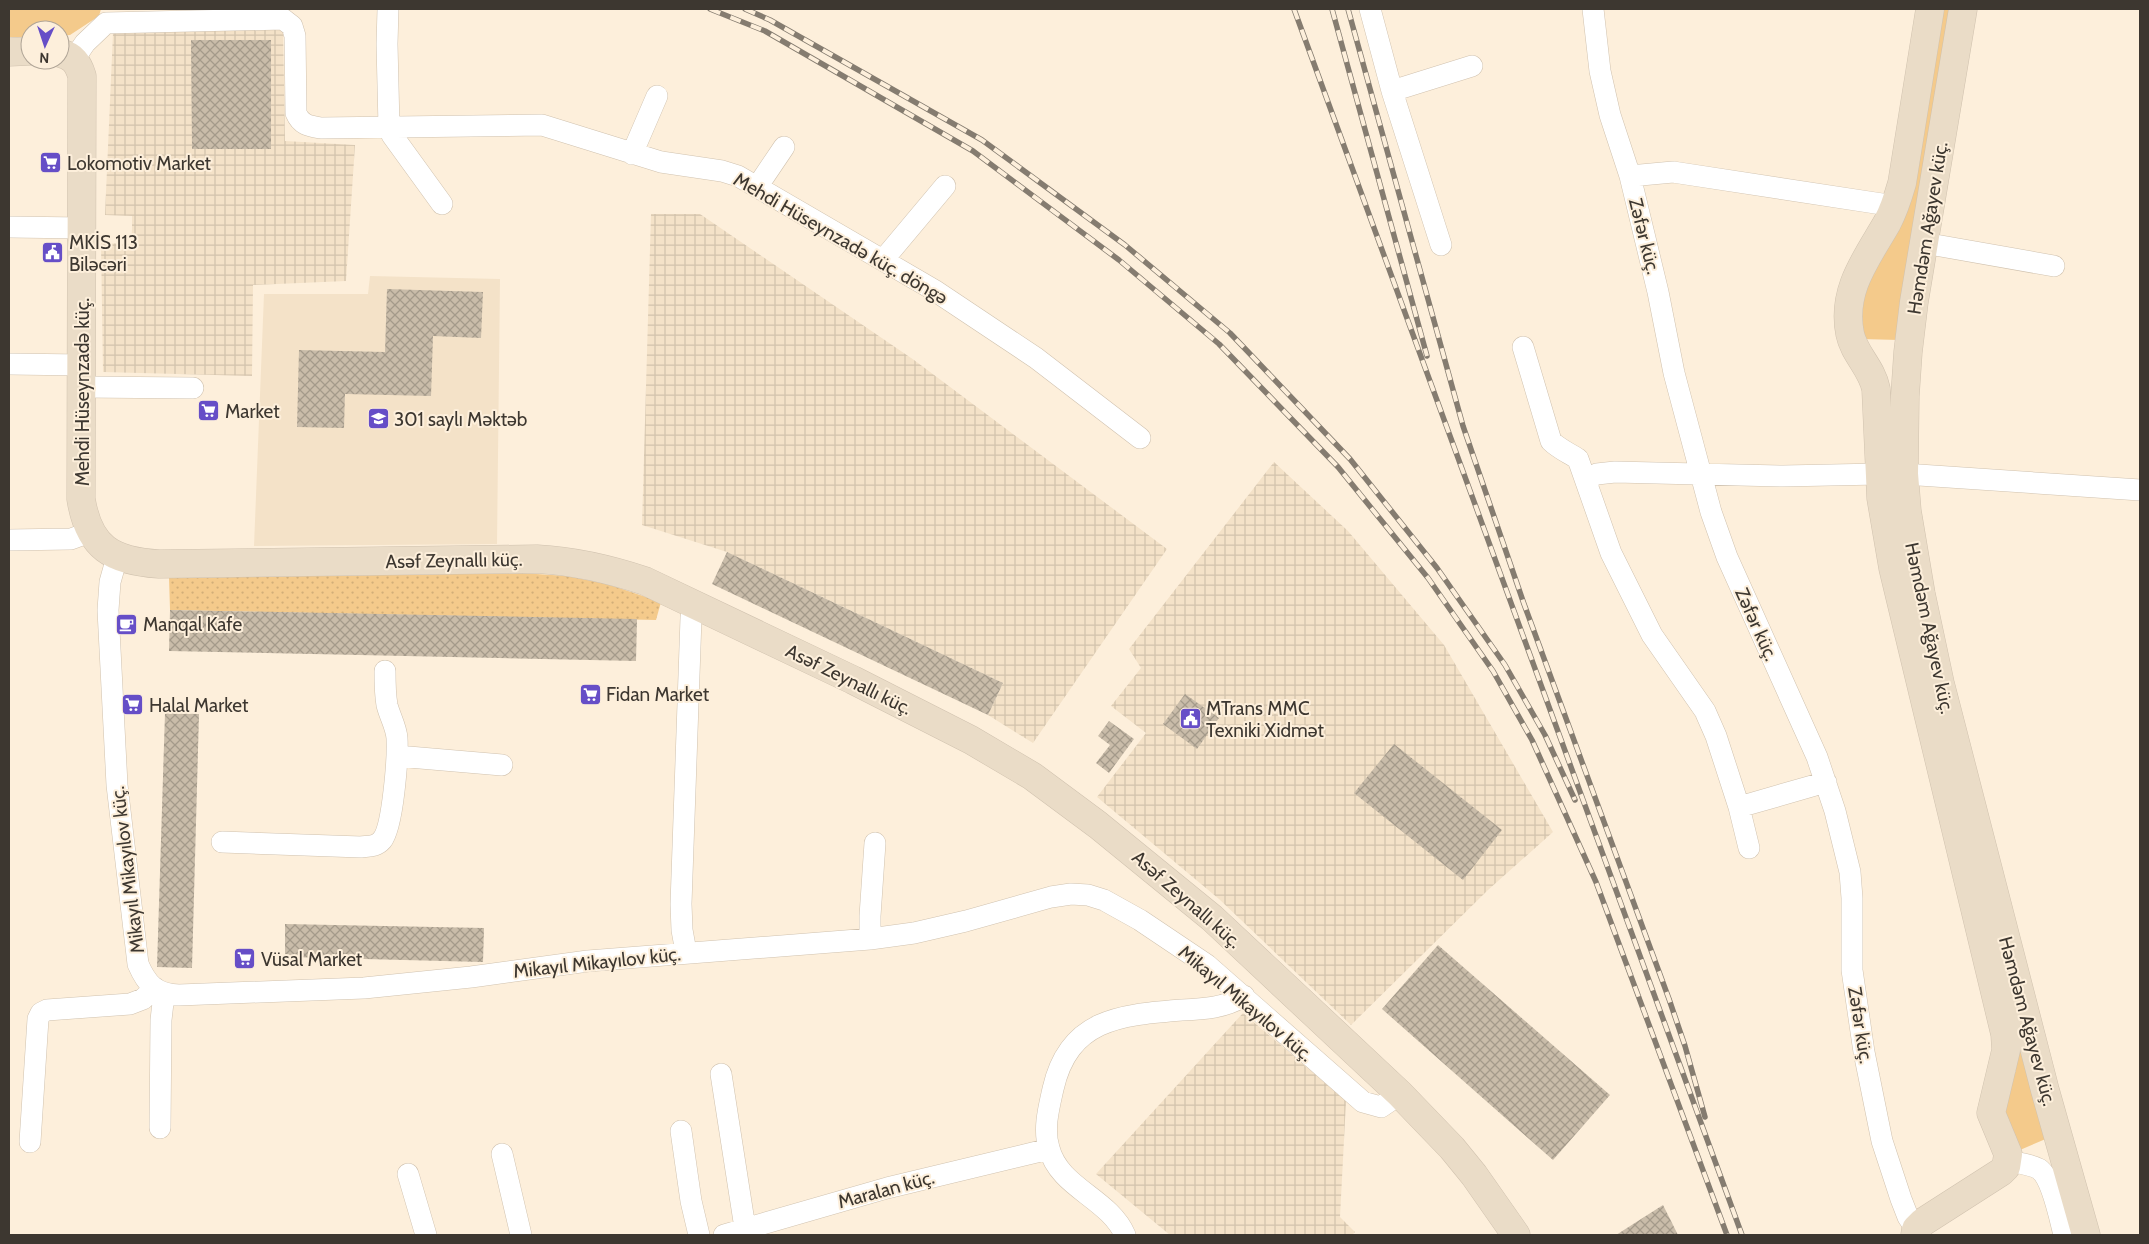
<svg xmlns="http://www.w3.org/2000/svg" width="2149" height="1244" font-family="Cabin,sans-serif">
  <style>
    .built { fill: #f4e2c8 }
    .industrial { fill: url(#industrial-grid) }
    .grass { fill: #f4ca8b }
    .park { fill: url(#park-dots) }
    .building { fill: url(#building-cross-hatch) }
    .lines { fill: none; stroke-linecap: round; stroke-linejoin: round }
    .street-casing { stroke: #d0c2af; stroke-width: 22 }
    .secondary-casing { stroke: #d0c2af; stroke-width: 29 }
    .street { stroke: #fff; stroke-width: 21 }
    .secondary { stroke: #eadcc7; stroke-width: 28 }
    .rail-casing { stroke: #857c70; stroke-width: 5.5 }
    .rail { stroke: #fdefdb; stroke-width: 4; stroke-dasharray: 11; stroke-linecap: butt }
    .labels { text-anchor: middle; stroke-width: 4; stroke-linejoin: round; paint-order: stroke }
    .poi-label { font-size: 19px; fill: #3d3730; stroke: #fdefdb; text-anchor: start }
    .street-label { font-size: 19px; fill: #3d3730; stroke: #fdefdb }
  </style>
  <defs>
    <pattern id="industrial-grid" width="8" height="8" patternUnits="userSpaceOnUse" patternTransform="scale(1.25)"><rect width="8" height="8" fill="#f4e2c8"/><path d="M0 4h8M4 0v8" fill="none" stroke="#d2c2ac"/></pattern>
    <pattern id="park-dots" width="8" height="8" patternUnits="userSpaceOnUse" patternTransform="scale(1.25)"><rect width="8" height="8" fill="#f4ca8b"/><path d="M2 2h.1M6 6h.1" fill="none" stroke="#d2ae78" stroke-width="1.8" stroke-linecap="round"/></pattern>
    <pattern id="building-cross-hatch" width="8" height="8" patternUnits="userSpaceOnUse" patternTransform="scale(1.25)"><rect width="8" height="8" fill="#c9bca9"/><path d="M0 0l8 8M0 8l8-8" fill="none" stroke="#a49a8a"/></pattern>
  </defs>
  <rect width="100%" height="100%" fill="#fdefdb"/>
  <path class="built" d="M 370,276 L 500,279 L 497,544 L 254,546 L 264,294 L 368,294 Z"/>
  <path class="industrial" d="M 283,29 L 285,141 L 355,145 L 346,281 L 253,285 L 252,376 L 103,372 L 101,243 L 131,244 L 132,229 L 132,216 L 105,215 L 113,33 Z
    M 651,214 L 700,214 L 914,360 L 1167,549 L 1033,743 L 988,715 L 1003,683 L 727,552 L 642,525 Z
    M 1274,462 L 1348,531 L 1444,645 L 1553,832 L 1488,890 L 1351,1025 L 1219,899 L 1097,797 L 1146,733 L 1111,706 L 1141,668 L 1129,649 Z
    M 1243,1013 L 1346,1101 L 1340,1217 L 1355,1232 L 1352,1235 L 1170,1235 L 1096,1174 Z"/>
  <path class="grass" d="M 9,9 L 101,9 L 99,16 L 70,35 L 60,36 L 60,30 L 30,30 L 30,37 L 9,37 Z
    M 1940,9 L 1954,9 L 1899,340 L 1861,339 L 1860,292 Z
    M 1896,485 L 2048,1138 L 2020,1150 L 2000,1116 L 2008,1083 L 2016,1071 L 2016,1050 Z"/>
  <path class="park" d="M 521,573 L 567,576 L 607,584 L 661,602 L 656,620 L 170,610 L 169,578 Z"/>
  <path class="building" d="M 191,40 L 271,40 L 271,149 L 192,149 Z
    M 387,289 L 483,292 L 481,338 L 433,336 L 431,396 L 345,394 L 344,428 L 297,427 L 299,350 L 385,352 Z
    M 727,552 L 1003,683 L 988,715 L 712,584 Z
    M 170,610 L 637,619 L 636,661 L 169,651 Z
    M 1185,694 L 1219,718 L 1197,749 L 1163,724 Z
    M 165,713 L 199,714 L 192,968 L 157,967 Z
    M 1109,721 L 1134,739 L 1109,773 L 1096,763 L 1110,745 L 1098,736 Z
    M 1394,744 L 1502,830 L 1463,880 L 1354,793 Z
    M 285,924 L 484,928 L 483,962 L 285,957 Z
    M 1438,945 L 1610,1095 L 1553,1160 L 1382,1009 Z
    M 1663,1205 L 1678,1235 L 1616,1235 Z"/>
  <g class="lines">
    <defs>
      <path id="street" d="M 388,9 L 387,44 L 389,127 L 392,135 L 442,204
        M 1370,9 L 1392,91 L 1441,245
        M 1593,9 L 1600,71 L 1610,115 L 1630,176 L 1658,292 L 1674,373 L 1711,512 L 1727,557 L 1817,757 L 1835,811 L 1850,872 L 1852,898 L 1852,970 L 1864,1052 L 1882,1141 L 1901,1199 L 1908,1217 L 1916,1229
        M 74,59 L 85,43 L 106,23 L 283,19 L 292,26 L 295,36 L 296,113 C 301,125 309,126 321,128 L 542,125 L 661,162 L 722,171 L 738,176 L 934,290 L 1036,358 L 1140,438
        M 1392,91 L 1472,66
        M 632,154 L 657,96
        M 1630,176 L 1673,172 L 1895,206
        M 757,187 L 784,147
        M 9,227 L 82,228
        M 1924,243 L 2054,266
        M 883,260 L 945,186
        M 1523,347 L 1551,441 C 1559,449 1569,453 1578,459 L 1611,553 L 1652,635 L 1705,711 L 1716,736 L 1739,807 L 1826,782
        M 9,364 L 82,365
        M 82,387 L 193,388
        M 1904,474 L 2140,490
        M 1585,479 L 1597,474 L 1615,472 L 1783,476 L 1879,474
        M 9,540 L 71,539 L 90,532
        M 117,557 L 110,582 L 108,610 L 117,785 L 138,964 C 147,985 156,994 179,995 L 364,988 L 471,977 L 588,961 L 870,939 L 914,933 L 966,921 L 1051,897 L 1071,894 L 1088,895 L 1104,900 L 1140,920 L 1207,965 L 1363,1102 L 1381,1107 L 1400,1094
        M 397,756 L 502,765
        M 1739,807 L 1749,848
        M 222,842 L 361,847 C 369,846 376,847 382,840 C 393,827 398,757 397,738 C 396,726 390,717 387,705 C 385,694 385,682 385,671
        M 870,939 L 870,916 L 875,843
        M 686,952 L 682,930 L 681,904 L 691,618 L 693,604
        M 721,1074 L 745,1228
        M 160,1128 L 161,1020 L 164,994
        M 681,1131 L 691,1201 L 699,1235
        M 30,1142 L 38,1019 L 41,1013 L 47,1010 L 130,1004 L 143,999 L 155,988
        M 502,1154 L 521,1235
        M 2008,1161 C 2018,1163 2030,1164 2039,1169 C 2052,1178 2060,1219 2064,1235
        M 408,1174 L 426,1235
        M 724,1235 L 887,1188 L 1049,1149
        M 1125,1235 C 1109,1198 1059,1188 1049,1148 C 1043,1129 1049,1107 1053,1089 C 1069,1018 1121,1015 1182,1010 C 1205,1009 1224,1008 1244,996"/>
      <path id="secondary" d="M 1963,9 L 1914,302 L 1908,352 L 1905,396 L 1904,474 L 1907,511 L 1921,594 L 1940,683 L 2045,1090 L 2086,1235
        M 9,52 L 30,51
        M 60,53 C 73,56 78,63 82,76 L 81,499 C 89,548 112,561 159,564 L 537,559 C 575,561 609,569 645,581 L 853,680 L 971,740 L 1032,776 L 1098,825 L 1212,918 L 1400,1094 L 1452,1148 L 1474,1175 L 1516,1235
        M 1915,1235 L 1916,1229 L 1923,1222 L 2001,1172 L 2006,1167 L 2008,1154 L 1991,1113 L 2006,1050 L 2005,1034 L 1893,568 L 1881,498 L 1876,389 C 1872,368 1854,354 1850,334 C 1841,290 1867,258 1887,223 C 1894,210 1898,197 1902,183 L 1930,9"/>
    </defs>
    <use href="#street" class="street-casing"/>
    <use href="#secondary" class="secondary-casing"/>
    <use href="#street" class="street"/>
    <use href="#secondary" class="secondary"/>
    <defs>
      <path id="rail" d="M 710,9 L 765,31 L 973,151 L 1119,260 L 1219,344 L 1338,467 L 1428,578 L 1493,671 L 1532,740 L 1596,882 L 1727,1235
        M 745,9 L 770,20 L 982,140 L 1125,245 L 1230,333 L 1350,459 L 1437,568 L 1505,665 L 1545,735 L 1575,800
        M 1294,9 L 1742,1235
        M 1332,9 L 1427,356
        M 1348,9 L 1463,426 L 1524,604 L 1669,999 L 1685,1046 L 1705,1117"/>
    </defs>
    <use href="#rail" class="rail-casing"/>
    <use href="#rail" class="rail"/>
  </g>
  <defs>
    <symbol id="supermarket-square" viewBox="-11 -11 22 22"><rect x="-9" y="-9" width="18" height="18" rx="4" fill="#664ec7" stroke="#fdefdb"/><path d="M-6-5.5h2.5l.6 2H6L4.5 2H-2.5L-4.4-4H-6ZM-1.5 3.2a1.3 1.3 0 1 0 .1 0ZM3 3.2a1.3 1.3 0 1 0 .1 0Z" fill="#fff"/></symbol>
    <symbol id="civic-square" viewBox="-11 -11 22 22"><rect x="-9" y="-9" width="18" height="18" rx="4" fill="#664ec7" stroke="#fdefdb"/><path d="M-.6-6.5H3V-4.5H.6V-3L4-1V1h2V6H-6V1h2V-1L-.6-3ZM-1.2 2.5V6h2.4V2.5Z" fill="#fff"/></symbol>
    <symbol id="school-square" viewBox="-11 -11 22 22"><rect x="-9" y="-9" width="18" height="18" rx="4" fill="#664ec7" stroke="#fdefdb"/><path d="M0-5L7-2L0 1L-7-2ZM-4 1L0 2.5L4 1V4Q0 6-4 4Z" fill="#fff"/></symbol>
    <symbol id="cafe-square" viewBox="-11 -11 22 22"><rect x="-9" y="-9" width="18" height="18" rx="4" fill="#664ec7" stroke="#fdefdb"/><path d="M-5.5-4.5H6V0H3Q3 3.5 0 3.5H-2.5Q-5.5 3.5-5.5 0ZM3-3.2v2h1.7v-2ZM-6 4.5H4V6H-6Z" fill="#fff"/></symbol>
  </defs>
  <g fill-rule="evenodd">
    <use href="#supermarket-square" x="38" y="150" width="25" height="25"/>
    <use href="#civic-square" x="40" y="240" width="25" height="25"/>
    <use href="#supermarket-square" x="196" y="398" width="25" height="25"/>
    <use href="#school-square" x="366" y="406" width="25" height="25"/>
    <use href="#cafe-square" x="114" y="612" width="25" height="25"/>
    <use href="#supermarket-square" x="578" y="682" width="25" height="25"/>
    <use href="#supermarket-square" x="120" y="692" width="25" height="25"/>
    <use href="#civic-square" x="1178" y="706" width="25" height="25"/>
    <use href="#supermarket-square" x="232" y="946" width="25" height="25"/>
  </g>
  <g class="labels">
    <g class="poi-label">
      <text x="67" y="170">Lokomotiv Market</text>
      <text x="69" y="249">MKİS 113<tspan x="69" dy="22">Biləcəri</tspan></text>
      <text x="225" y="418">Market</text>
      <text x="394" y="426">301 saylı Məktəb</text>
      <text x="143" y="631">Manqal Kafe</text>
      <text x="606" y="701">Fidan Market</text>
      <text x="149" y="712">Halal Market</text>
      <text x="1206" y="715">MTrans MMC<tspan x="1206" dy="22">Texniki Xidmət</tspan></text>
      <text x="261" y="966">Vüsal Market</text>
    </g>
    <g class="street-label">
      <text transform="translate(1927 228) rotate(-81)" y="7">Həmdəm Ağayev küç.</text>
      <text transform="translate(1645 236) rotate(76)" y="7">Zəfər küç.</text>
      <text transform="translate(841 238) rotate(30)" y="7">Mehdi Hüseynzadə küç. döngə</text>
      <text transform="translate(82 392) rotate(-90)" y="7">Mehdi Hüseynzadə küç.</text>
      <text transform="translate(454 560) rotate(-1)" y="7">Asəf Zeynallı küç.</text>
      <text transform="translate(1757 624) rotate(66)" y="7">Zəfər küç.</text>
      <text transform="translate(1930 628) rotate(78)" y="7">Həmdəm Ağayev küç.</text>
      <text transform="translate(849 679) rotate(26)" y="7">Asəf Zeynallı küç.</text>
      <text transform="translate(127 870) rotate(-97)" y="7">Mikayıl Mikayılov küç.</text>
      <text transform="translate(1187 899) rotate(41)" y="7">Asəf Zeynallı küç.</text>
      <text transform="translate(597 962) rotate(-6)" y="7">Mikayıl Mikayılov küç.</text>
      <text transform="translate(1246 1003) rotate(40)" y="7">Mikayıl Mikayılov küç.</text>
      <text transform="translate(2028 1021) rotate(75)" y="7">Həmdəm Ağayev küç.</text>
      <text transform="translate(1861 1025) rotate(81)" y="7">Zəfər küç.</text>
      <text transform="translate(886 1189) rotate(-15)" y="7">Maralan küç.</text>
    </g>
  </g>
  <rect width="2149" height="1244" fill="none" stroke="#3d3730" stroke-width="20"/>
  <g transform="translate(45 45) rotate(183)"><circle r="24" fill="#fdefdb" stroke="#b0a597"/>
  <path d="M0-4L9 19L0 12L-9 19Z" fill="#664ec7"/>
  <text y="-8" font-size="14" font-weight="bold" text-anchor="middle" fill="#3d3730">N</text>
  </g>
</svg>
